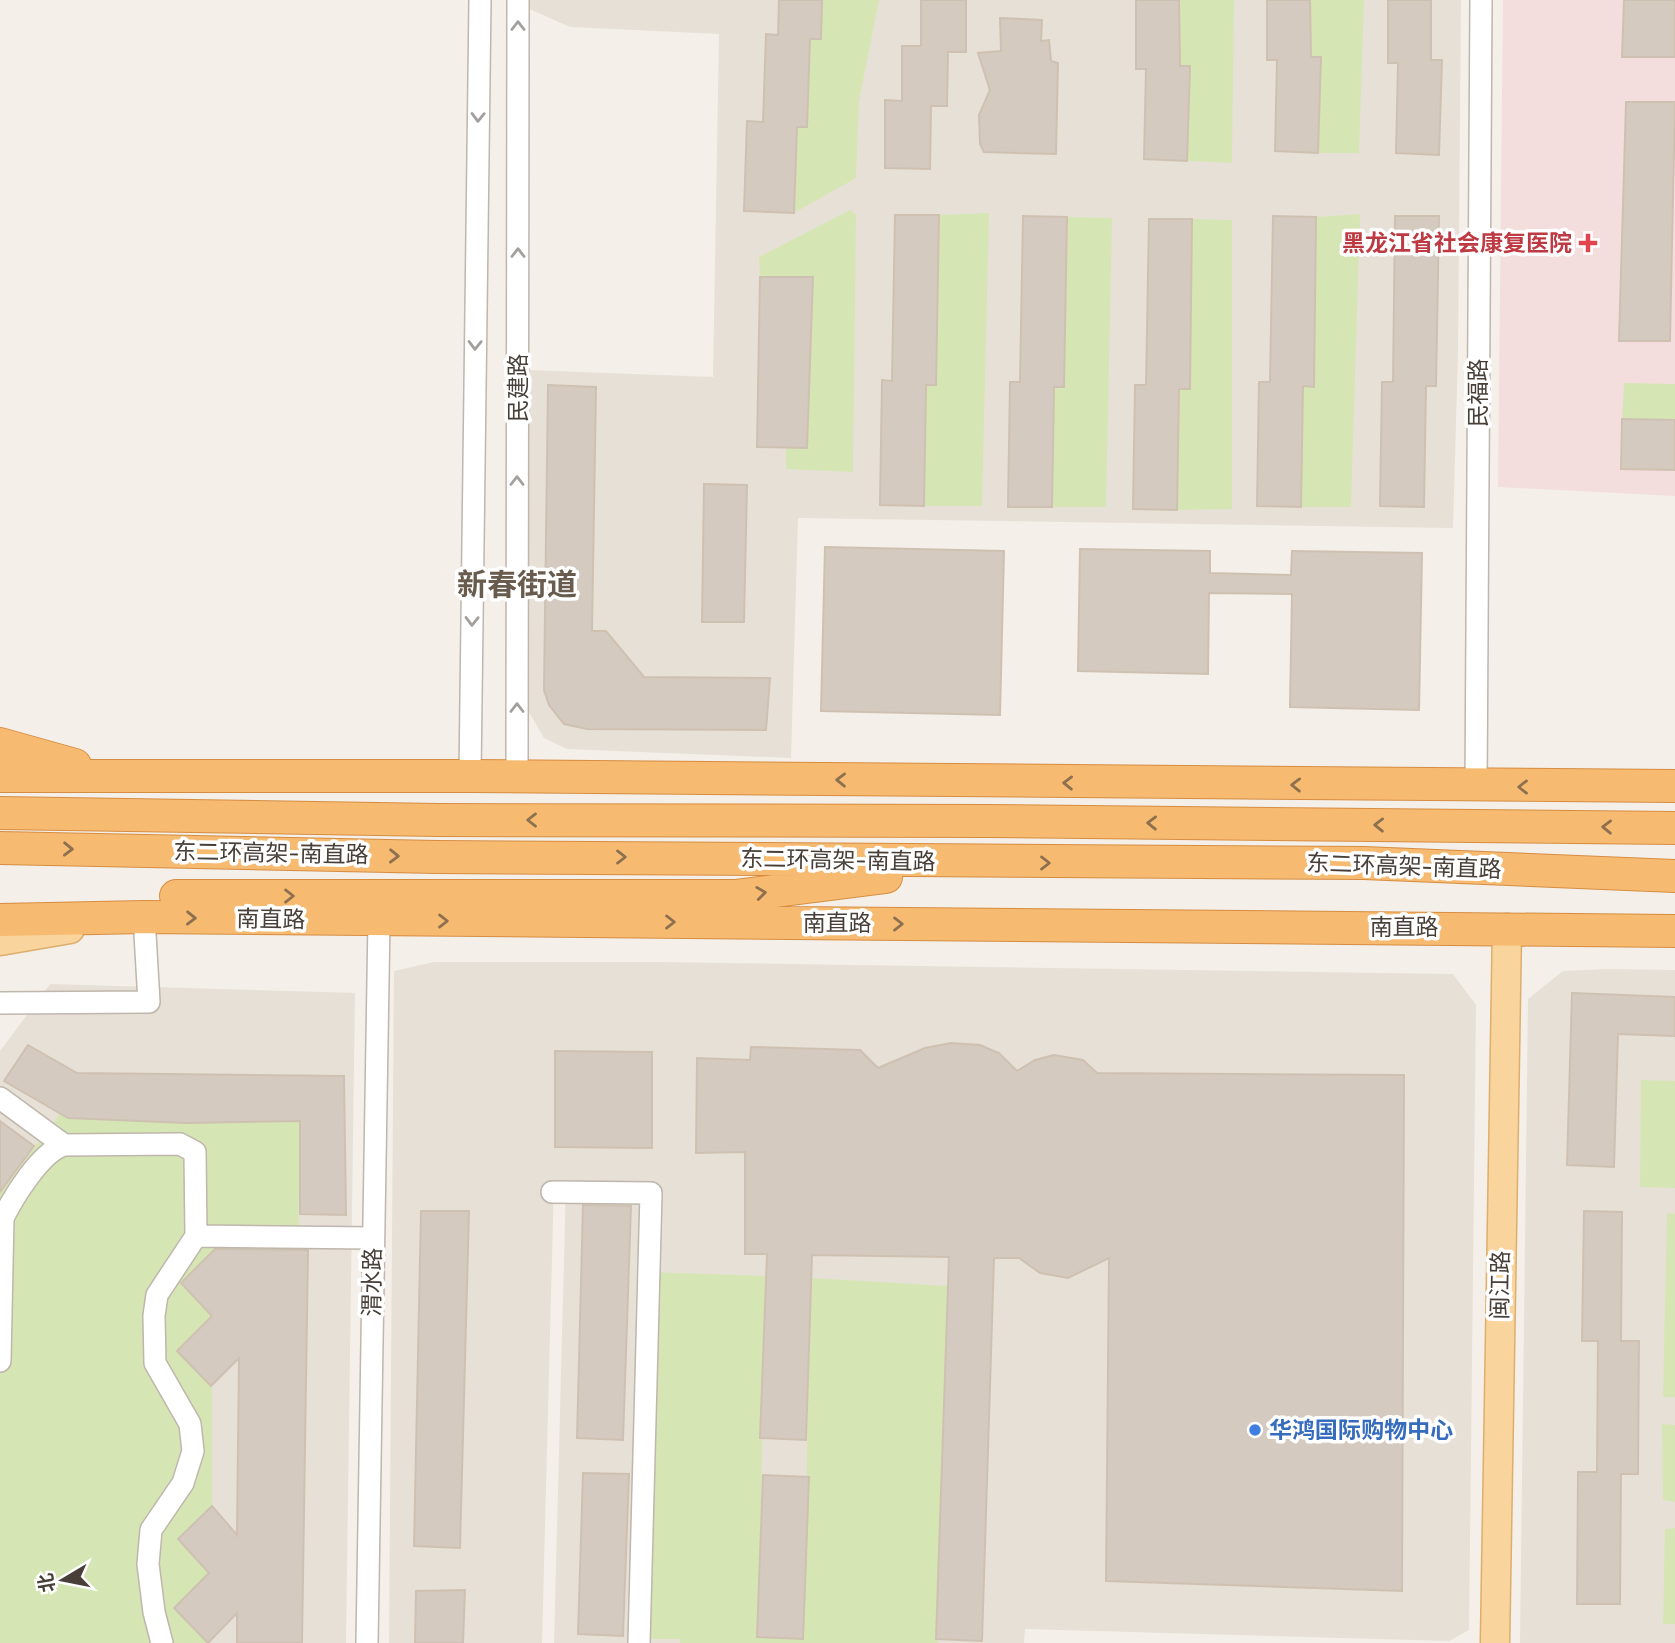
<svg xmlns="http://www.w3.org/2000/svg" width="1675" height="1643" font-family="Rubik,'Noto Sans SC',sans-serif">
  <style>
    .residential { fill: #e7e0d7 }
    .medical { fill: #f3dedd }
    .green { fill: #d5e6b4 }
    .building { fill: #d5cabf; stroke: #cfc1b2; stroke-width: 2 }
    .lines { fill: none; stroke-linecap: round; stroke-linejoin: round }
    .minor-casing { stroke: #bfb6ac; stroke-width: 24 }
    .major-casing { stroke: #deae6c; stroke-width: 31 }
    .highway-casing { stroke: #d68d41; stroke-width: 34 }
    .minor { stroke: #fff; stroke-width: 21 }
    .major { stroke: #f9d49c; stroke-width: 28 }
    .highway { stroke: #f7ba71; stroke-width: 32 }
    .oneway { stroke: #a39f9c }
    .oneway2 { stroke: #8d704f }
    .health-dot { fill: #e0444e; stroke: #fff; stroke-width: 2.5 }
    .shop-dot { fill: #3f7fe0; stroke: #fff; stroke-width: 2.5 }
    .labels { text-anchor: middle; stroke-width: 7; stroke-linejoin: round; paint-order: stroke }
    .health-label { font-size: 23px; font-weight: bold; fill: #be3a42; stroke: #fff; text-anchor: end }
    .street-label { font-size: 23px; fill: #473f38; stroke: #fff }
    .shop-label { font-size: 23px; font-weight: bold; fill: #366cbe; stroke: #fff; text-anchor: start }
    .district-label { font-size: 30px; font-weight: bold; fill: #695c4f; stroke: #fff }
  </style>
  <rect width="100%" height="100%" fill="#f4efe9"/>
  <path class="residential" d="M 527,0 L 1461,0 L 1458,352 L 1453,528 L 798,518 L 791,758 L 567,749 L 544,738 L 526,707 L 522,683 L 529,370 L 713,377 L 719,34 L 570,27 L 527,8 Z
    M 434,962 L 658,962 L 1453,974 L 1476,1005 L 1469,1630 L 1449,1641 L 1025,1629 L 1024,1643 L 554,1643 L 566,1181 L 554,1180 L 542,1643 L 389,1643 L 394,971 Z
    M 1608,969 L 1675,970 L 1675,1643 L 1520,1643 L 1528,999 L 1563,971 Z
    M 50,984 L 355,993 L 346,1643 L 0,1643 L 0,1051 Z"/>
  <path class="medical" d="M 1503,0 L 1675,0 L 1675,496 L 1498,487 Z"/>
  <path class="green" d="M 822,0 L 879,0 L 859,101 L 856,178 L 794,213 L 797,127 L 810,39 L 821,39 Z
    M 1179,0 L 1234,0 L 1232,163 L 1187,161 L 1190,67 L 1180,66 Z
    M 1310,0 L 1364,0 L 1359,153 L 1318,153 L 1321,58 L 1311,57 Z
    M 850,210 L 856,215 L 853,472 L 786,469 L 786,448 L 807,448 L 813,277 L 760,277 L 759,257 Z
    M 989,213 L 982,506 L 924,506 L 926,385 L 936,385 L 939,215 Z
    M 1360,214 L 1351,507 L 1301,507 L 1303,386 L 1314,386 L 1316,217 Z
    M 1067,217 L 1112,218 L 1106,507 L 1052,507 L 1054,387 L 1064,386 Z
    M 1192,219 L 1232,220 L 1232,509 L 1177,510 L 1179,389 L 1190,389 Z
    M 1624,383 L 1675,384 L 1675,420 L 1622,419 Z
    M 1641,1080 L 1675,1081 L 1675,1188 L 1640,1187 Z
    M 60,1114 L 68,1118 L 186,1123 L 300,1121 L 298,1250 L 215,1249 L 181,1282 L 212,1316 L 212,1506 L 178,1539 L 209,1573 L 174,1608 L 208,1643 L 0,1643 L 0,1192 Z
    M 1667,1213 L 1675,1214 L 1675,1397 L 1663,1397 Z
    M 649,1272 L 766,1276 L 758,1637 L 803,1638 L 811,1278 L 948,1286 L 938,1643 L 680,1643 L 680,1639 L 639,1639 Z
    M 1662,1424 L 1675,1425 L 1675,1502 L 1663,1500 Z
    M 1675,1528 L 1675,1624 L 1663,1624 L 1665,1529 Z"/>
  <path class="building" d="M 779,0 L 822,0 L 821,39 L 810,39 L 807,127 L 797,127 L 794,213 L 744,211 L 747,121 L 763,122 L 766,34 L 778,35 Z
    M 921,0 L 966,0 L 966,52 L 948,52 L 947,106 L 931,106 L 930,169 L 885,168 L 885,100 L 902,101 L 902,46 L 921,46 Z
    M 1136,0 L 1179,0 L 1180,66 L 1190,66 L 1187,161 L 1144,159 L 1146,69 L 1136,69 Z
    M 1267,0 L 1310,0 L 1311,57 L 1321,57 L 1318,153 L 1275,151 L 1277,60 L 1267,60 Z
    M 1388,0 L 1431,0 L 1431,60 L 1442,60 L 1439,155 L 1396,153 L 1398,63 L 1388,63 Z
    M 1624,0 L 1675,0 L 1675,57 L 1622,57 Z
    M 1000,18 L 1042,20 L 1041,41 L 1049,40 L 1051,61 L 1058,63 L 1056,154 L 984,152 L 980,144 L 979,115 L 990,90 L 978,53 L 1001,51 Z
    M 1626,102 L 1675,102 L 1670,341 L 1619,341 Z
    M 895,215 L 939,215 L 936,385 L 926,385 L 924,506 L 880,505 L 882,380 L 892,381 Z
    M 1023,216 L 1067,217 L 1064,387 L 1054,387 L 1052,507 L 1008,507 L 1010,382 L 1020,382 Z
    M 1273,216 L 1316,217 L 1314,387 L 1303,386 L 1301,507 L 1257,506 L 1259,382 L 1270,382 Z
    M 1395,216 L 1439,216 L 1436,386 L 1426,386 L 1424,507 L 1380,506 L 1382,382 L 1393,382 Z
    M 1149,219 L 1192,219 L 1190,389 L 1179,389 L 1177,510 L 1133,509 L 1135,385 L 1146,385 Z
    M 760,277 L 813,277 L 807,448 L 757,447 Z
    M 548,385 L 596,387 L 592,631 L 606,631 L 644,677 L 770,678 L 766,730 L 587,729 L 564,724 L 549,705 L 544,690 Z
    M 1622,419 L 1675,420 L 1675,470 L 1621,469 Z
    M 704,484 L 747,485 L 744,622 L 702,622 Z
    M 825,547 L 1004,551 L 1000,715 L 821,711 Z
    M 1080,549 L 1210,551 L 1210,573 L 1291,575 L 1292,551 L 1422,553 L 1419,710 L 1290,707 L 1292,594 L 1209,593 L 1208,674 L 1078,671 Z
    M 1572,993 L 1675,997 L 1675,1036 L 1618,1034 L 1614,1167 L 1567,1165 Z
    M 951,1043 L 980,1045 L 999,1053 L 1017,1071 L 1035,1060 L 1054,1055 L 1083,1060 L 1097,1073 L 1404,1075 L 1402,1591 L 1106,1581 L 1109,1258 L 1068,1278 L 1040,1273 L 1019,1258 L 994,1258 L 982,1641 L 936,1639 L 949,1257 L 812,1255 L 806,1440 L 760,1438 L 767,1254 L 745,1254 L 745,1152 L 696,1153 L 697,1058 L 750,1060 L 751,1047 L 860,1050 L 878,1068 L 925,1048 Z
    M 28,1045 L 77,1073 L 344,1076 L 346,1215 L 300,1214 L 300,1121 L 186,1123 L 68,1118 L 4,1081 Z
    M 555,1051 L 652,1052 L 652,1148 L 555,1147 Z
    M 0,1121 L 34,1146 L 0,1192 Z
    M 583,1205 L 631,1206 L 623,1440 L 577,1438 Z
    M 421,1211 L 469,1211 L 460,1548 L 414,1546 Z
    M 1584,1211 L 1622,1212 L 1621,1341 L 1639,1341 L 1638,1474 L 1621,1474 L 1620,1604 L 1577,1604 L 1578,1472 L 1597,1472 L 1598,1341 L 1582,1341 Z
    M 215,1249 L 308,1250 L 302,1643 L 237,1643 L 237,1613 L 208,1643 L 174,1608 L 209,1573 L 178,1539 L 212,1506 L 237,1535 L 239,1358 L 211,1386 L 177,1351 L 212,1316 L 181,1283 Z
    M 583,1473 L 629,1474 L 623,1636 L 578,1634 Z
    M 763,1475 L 809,1477 L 803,1639 L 757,1637 Z
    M 465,1590 L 463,1643 L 415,1643 L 416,1591 Z"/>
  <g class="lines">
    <defs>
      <path id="minor" d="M 470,776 L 480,0
        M 517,776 L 518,0
        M 1476,787 L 1481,0
        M 0,1003 L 149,1002 L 144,917
        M 0,1098 L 64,1145
        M 552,1192 L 651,1193 L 639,1643
        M 196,1236 L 373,1238
        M 0,1361 L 3,1218 C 14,1196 41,1152 64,1145 L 180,1144 L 195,1152 L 196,1236 L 157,1295 L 154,1316 L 155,1363 L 190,1424 L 193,1451 L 183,1483 L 151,1530 L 148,1564 L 154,1612 L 162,1643
        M 367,1643 L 379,920"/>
      <path id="major" d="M 0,941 L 70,929
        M 1495,1643 L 1507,928"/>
      <path id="highway" d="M 0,744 L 75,765
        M 0,776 L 470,776 L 1675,786
        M 0,813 L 438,820 L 986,821 L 1675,828
        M 0,848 L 437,857 L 1364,863 L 1675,876
        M 176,896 L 735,896 L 886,877
        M 0,920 L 144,917 L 1675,931"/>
    </defs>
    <use href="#minor" class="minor-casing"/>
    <use href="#major" class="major-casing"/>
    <use href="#highway" class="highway-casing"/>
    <use href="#minor" class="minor"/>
    <use href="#major" class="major"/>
    <use href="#highway" class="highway"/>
  </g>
  <defs><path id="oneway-chevron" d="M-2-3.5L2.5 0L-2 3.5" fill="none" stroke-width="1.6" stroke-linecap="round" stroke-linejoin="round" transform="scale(1.75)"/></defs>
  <g class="oneway">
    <use href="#oneway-chevron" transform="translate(518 26) rotate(-90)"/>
    <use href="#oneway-chevron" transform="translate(478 117) rotate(91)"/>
    <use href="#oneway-chevron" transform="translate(518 253) rotate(-90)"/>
    <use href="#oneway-chevron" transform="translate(475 345) rotate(91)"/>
    <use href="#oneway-chevron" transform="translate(517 481) rotate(-90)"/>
    <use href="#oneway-chevron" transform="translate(472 621) rotate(91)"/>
    <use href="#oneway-chevron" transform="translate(517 708) rotate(-90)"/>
  </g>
  <g class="oneway2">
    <use href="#oneway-chevron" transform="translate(841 780) rotate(-179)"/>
    <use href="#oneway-chevron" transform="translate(1068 783) rotate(-179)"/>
    <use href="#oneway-chevron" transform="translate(1296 785) rotate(-179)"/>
    <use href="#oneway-chevron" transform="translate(1523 787) rotate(180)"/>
    <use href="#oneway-chevron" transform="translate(532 820) rotate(180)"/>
    <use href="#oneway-chevron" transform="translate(1152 823) rotate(-179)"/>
    <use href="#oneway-chevron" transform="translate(1379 825) rotate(-179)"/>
    <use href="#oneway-chevron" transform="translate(1607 827) rotate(-179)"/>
    <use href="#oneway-chevron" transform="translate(68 849) rotate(1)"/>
    <use href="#oneway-chevron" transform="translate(394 856) rotate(1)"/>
    <use href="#oneway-chevron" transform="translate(621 857)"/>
    <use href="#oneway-chevron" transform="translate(1045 863)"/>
    <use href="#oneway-chevron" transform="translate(761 893) rotate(-7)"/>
    <use href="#oneway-chevron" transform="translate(289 896)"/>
    <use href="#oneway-chevron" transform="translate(191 918) rotate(1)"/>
    <use href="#oneway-chevron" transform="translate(443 921)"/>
    <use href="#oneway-chevron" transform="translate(670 922)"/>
    <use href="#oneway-chevron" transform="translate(898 924)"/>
  </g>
  <path class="health-dot" d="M1584.5 232.5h7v7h7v7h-7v7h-7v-7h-7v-7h7z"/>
  <circle class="shop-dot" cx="1255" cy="1430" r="7"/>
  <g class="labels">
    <g class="health-label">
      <text x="1572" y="251">黑龙江省社会康复医院</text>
    </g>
    <g class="street-label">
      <text transform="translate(518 388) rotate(-90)" y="8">民建路</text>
      <text transform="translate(1478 393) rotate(-90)" y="8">民福路</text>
      <text transform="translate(271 853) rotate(1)" y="8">东二环高架-南直路</text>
      <text transform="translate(838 860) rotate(1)" y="8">东二环高架-南直路</text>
      <text transform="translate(1404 866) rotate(2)" y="8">东二环高架-南直路</text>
      <text transform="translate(271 919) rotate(1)" y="8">南直路</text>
      <text x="837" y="931">南直路</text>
      <text x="1404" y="935">南直路</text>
      <text transform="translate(372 1282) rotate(-89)" y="8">渭水路</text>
      <text transform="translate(1500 1285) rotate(-89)" y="8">闽江路</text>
    </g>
    <g class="shop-label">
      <text x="1269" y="1438">华鸿国际购物中心</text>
    </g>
    <g class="district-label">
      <text x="517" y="595">新春街道</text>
    </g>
  </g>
  <g transform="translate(63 1580) rotate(260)" stroke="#ffffff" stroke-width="5" paint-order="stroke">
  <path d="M0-5L12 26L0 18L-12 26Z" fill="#473f38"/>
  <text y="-10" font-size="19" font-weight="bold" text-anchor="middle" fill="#473f38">北</text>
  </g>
</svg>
